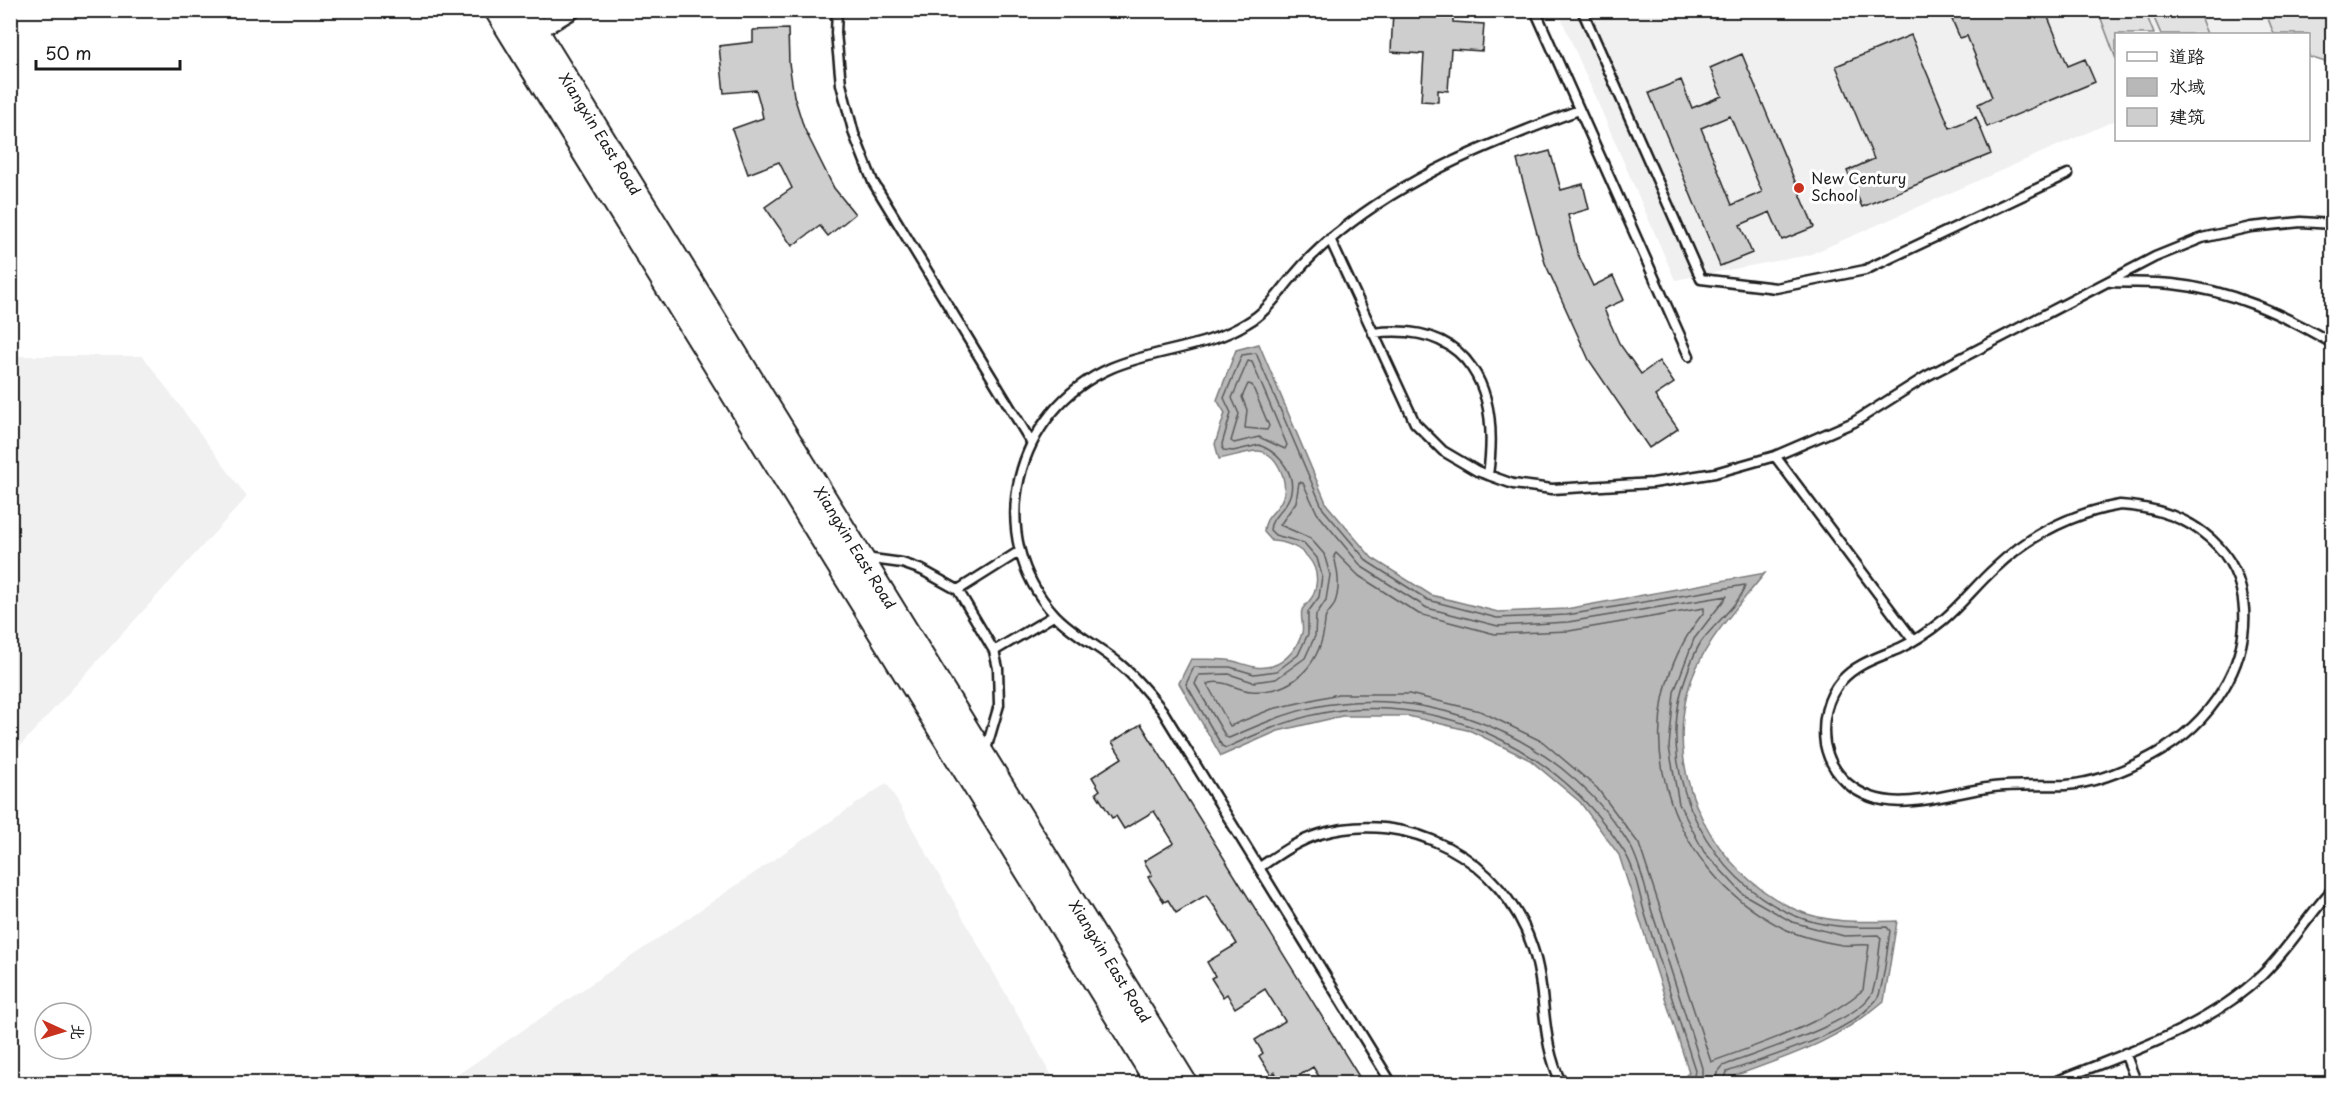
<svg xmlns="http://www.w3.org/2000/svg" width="2343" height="1094" font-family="'Playpen Sans','LXGW WenKai TC',sans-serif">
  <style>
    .built { fill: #f0f0f0 }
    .green { fill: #e2e2e2; stroke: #7f7f7f; stroke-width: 1.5 }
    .water { fill: #b8b8b8; stroke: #7a7a7a; stroke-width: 1.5 }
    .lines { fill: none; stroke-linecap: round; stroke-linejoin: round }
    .shore { stroke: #5a5a5a; stroke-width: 1.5 }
    .building { fill: #cecece; stroke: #1c1c1c; stroke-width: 1.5; fill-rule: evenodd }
    .lane-casing { stroke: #1c1c1c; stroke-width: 13 }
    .street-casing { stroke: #1c1c1c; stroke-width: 21 }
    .secondary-casing { stroke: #1c1c1c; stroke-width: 28 }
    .lane { stroke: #fff; stroke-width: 8 }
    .street { stroke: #fff; stroke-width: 16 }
    .secondary { stroke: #fff; stroke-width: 24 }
    .poi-dot { fill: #c8321e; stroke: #fff; stroke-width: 2 }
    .labels { text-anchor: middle; stroke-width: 6; stroke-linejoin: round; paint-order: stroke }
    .street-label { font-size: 15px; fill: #1c1c1c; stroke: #fff }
    .poi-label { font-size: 15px; fill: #1c1c1c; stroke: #fff; text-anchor: start }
  </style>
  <rect width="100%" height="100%" fill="#fff"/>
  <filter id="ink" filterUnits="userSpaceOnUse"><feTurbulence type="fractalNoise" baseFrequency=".0167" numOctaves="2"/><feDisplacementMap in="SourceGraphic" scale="12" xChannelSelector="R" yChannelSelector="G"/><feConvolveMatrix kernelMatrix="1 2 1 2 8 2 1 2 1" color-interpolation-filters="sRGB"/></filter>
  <g filter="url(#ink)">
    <path class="built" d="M 2265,10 L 2274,34 L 2116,34 L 2116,120 L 1809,255 L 1675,280 L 1558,11 Z
      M 11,356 L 143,356 L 247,497 L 11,756 Z
      M 887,783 L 1056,1083 L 445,1083 Z"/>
    <path class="green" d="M 2115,11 L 2145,11 L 2154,34 L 2116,34 L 2116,59 L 2100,16 Z
      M 2151,11 L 2198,11 L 2207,34 L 2161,34 Z
      M 2265,11 L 2332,11 L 2332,64 L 2309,57 L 2308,34 L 2274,34 Z"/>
    <path class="water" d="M 1259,344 L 1327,505 L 1372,558 L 1431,595 L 1498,612 L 1566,609 L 1765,573 C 1735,611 1699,646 1687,694 C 1666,781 1715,872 1794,909 C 1827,924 1863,922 1897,921 L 1884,1001 C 1835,1043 1788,1056 1729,1078 L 1728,1083 L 1679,1083 L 1689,1072 L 1619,855 L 1580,802 L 1530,760 L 1471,731 L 1408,716 L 1342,716 L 1278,731 L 1221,756 L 1179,683 L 1191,659 C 1204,660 1220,658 1233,661 C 1248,665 1256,670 1272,666 C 1286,662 1298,647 1302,633 C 1304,626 1300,617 1302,610 C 1304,605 1311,601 1313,595 C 1326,565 1300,542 1272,541 L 1264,532 C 1264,515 1278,512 1283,497 C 1289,480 1276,450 1256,451 C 1244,452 1231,457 1219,459 L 1215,444 L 1225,413 L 1217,400 L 1236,350 Z"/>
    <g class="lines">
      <path class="shore" d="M 1248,361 L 1252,362 L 1287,445 L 1285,449 L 1259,437 L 1234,443 L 1231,441 L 1239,414 L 1232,398 Z
        M 1248,384 L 1252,385 L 1269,426 L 1267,430 L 1245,428 L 1247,410 L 1242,397 Z
        M 1336,553 L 1359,576 L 1419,614 L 1495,634 L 1569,631 L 1704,608 L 1704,612 C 1617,720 1665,870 1785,929 C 1801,937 1825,942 1842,945 C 1851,946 1860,944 1869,945 L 1863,990 C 1820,1026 1762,1043 1711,1062 L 1639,844 L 1597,788 L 1543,742 L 1480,711 L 1409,694 L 1338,694 L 1272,709 L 1230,726 L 1207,684 C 1223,678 1236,690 1251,691 C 1296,694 1322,661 1325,621 C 1325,614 1331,611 1334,605 C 1341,589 1338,572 1334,556 Z
        M 1687,1084 L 1694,1076 L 1695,1070 C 1678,1018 1662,966 1645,914 C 1639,894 1635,867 1623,850 C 1562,755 1456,699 1342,710 C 1301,714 1263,731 1226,748 L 1222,746 L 1186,684 L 1194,667 L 1230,667 L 1254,674 L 1277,671 L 1298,655 L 1308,634 L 1308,612 L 1319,597 L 1322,576 L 1317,558 L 1304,543 L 1275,535 L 1270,530 C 1270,519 1282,511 1287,502 C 1301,478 1280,453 1259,445 L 1233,451 L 1223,450 L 1222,444 L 1231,413 L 1224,398 L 1242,355 L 1256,353 L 1323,509 L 1368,562 L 1428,600 L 1497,618 L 1567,615 L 1745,585 C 1743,601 1711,627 1701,642 C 1693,655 1685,677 1681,693 C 1659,781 1710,879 1793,915 C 1823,928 1855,928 1887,927 L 1890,931 C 1888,943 1883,992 1877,999 C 1849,1036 1769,1056 1727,1072 L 1723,1084
        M 1697,1084 L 1702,1077 L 1702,1068 C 1686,1016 1669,964 1652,912 C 1646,892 1641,866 1631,847 C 1572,748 1455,692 1341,703 C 1302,706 1265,722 1229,738 L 1226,737 L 1195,684 L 1199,675 L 1229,674 L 1253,682 L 1276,679 L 1305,658 L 1315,636 L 1316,615 L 1326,600 L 1330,575 L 1324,554 L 1310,538 L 1280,525 L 1296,502 L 1299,482 L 1303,483 L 1317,513 L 1362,567 L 1427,608 L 1498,626 L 1568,622 L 1727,596 L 1694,639 L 1674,692 L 1669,747 L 1679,804 L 1704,852 L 1743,894 L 1792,922 L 1844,936 L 1878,935 L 1881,938 C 1878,955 1878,978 1872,993 C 1858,1023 1755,1053 1723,1066 L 1717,1073 L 1715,1084"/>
    </g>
    <path class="building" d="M 1427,10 L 1453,10 L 1453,22 L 1484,24 L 1482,51 L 1451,49 L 1448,91 L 1438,90 L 1438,102 L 1421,101 L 1424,54 L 1391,52 L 1393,11 L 1427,14 Z
      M 1966,10 L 2045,10 L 2068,66 L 2085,59 L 2095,82 L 1987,127 L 1978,104 L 1992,97 L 1967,36 L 1960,38 L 1951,17 Z
      M 788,29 L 789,63 L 794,96 L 804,128 L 834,188 L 855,214 L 828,236 L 820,226 L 792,246 L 765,207 L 792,188 L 779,162 L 748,174 L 732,129 L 763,118 L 760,104 L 756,90 L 724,93 L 719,46 L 753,42 L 753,30 Z
      M 1911,35 L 1950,128 L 1976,117 L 1991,154 L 1862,207 L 1847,171 L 1874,159 L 1836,66 Z
      M 1742,54 L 1814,227 L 1782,240 L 1770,212 L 1740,225 L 1752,253 L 1720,266 L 1649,93 L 1681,80 L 1692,108 L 1722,96 L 1710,68 ZM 1730,116 L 1762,192 L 1732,205 L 1701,128 Z
      M 1550,151 L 1561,190 L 1583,184 L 1589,209 L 1568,215 L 1577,252 L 1593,286 L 1613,276 L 1624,300 L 1604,309 L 1619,343 L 1641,374 L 1659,361 L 1674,383 L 1655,396 L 1678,429 L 1649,448 L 1589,360 L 1545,263 L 1517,160 Z
      M 1141,724 L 1256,910 L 1363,1083 L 1323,1083 L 1313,1067 L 1287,1083 L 1281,1083 L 1275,1072 L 1271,1075 L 1259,1056 L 1263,1053 L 1255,1040 L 1285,1021 L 1265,989 L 1235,1008 L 1227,994 L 1223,997 L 1211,978 L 1215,976 L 1207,962 L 1237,944 L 1217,910 L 1206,895 L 1176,913 L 1168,900 L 1164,902 L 1148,877 L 1152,875 L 1144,861 L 1174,843 L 1154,811 L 1124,829 L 1116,816 L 1112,818 L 1096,793 L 1100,790 L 1092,777 L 1122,758 L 1112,742 Z"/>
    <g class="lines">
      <defs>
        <path id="lane" d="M 837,10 L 836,33 L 841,84 L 854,134 L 873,182 L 1031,442
          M 1535,10 L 1689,356
          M 1582,10 L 1701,279 L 1776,288 L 1865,270 L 2068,174
          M 1330,239 L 1415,423 L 1443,451 L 1477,471 L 1513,484 L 1552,489 L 1653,483 L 1715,473 L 1775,456 L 1854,422 L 1927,376 L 2155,257 L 2202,238 L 2251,227 L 2301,222 L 2332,224
          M 2111,282 C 2131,283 2152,282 2172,284 C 2231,290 2282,314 2332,343
          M 1373,333 C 1471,321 1500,390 1488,475
          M 1775,456 L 1913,640
          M 2120,505 C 2282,516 2278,688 2152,756 C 2126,770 2095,783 2066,785 C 2042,786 2017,784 1993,787 C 1944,793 1888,819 1847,783 C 1836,773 1828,759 1825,744 C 1822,722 1826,698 1842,680 C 1857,663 1880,657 1900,648 C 1915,641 1931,630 1943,620 C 1962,604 1977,584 1995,568 C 2030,535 2073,513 2120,505 Z
          M 865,558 L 902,563 L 922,570 L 958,590 L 994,651 L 998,668 L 999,705 L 985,753
          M 958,590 L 1020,551
          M 994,651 L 1055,615
          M 1260,867 C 1279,854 1297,841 1320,834 C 1408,808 1503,859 1532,946 C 1548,991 1539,1040 1562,1084
          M 2125,1053 L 2137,1084
          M 1392,1084 L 1162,710 C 1150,695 1137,679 1122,666 C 1101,647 1075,636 1055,615 C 982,536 1015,410 1111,368 C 1155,349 1206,349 1247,323 C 1265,313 1276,297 1289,281 C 1303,264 1320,247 1338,233 C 1408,175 1495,141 1579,110
          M 2050,1084 C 2122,1054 2204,1031 2262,975 C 2288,950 2307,917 2332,890"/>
        <path id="street" d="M 528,36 L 572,10"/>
        <g id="secondary">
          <path d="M 497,10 L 1159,1084"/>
          <path id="s1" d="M 523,10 L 1185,1084"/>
        </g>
      </defs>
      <use href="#lane" class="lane-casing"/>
      <use href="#street" class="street-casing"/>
      <use href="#secondary" class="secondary-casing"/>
      <use href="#lane" class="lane"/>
      <use href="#street" class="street"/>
      <use href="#secondary" class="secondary"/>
    </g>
  </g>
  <circle class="poi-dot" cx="1799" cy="188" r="6"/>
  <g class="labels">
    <g class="street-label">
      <text dy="5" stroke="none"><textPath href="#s1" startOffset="146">Xiangxin East Road</textPath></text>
      <text dy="5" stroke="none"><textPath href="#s1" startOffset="632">Xiangxin East Road</textPath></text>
      <text dy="5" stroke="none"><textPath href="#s1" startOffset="1118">Xiangxin East Road</textPath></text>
    </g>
    <g class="poi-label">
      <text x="1811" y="184">New Century<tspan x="1811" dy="17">School</tspan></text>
    </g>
  </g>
  <rect width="2343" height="1094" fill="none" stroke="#fff" stroke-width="36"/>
  <rect x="18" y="18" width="2307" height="1058" fill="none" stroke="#1c1c1c" stroke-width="2" filter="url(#ink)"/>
  <rect x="2115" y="33" width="195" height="108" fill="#ffffff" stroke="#a4a4a4" stroke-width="1.5"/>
  <rect x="2127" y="52" width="30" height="9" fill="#ffffff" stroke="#a4a4a4" stroke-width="1.5"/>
  <text x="2169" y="63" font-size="18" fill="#1c1c1c">道路</text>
  <rect x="2127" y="78" width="30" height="18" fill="#b8b8b8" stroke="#a4a4a4" stroke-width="1.5"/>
  <text x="2169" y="93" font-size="18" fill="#1c1c1c">水域</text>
  <rect x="2127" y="108" width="30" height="18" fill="#cecece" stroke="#a4a4a4" stroke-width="1.5"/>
  <text x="2169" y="123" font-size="18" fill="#1c1c1c">建筑</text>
  <g transform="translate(63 1031) rotate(94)"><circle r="28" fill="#ffffff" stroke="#a4a4a4" stroke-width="1.5"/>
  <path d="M0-4.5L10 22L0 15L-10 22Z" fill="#c8321e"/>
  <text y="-9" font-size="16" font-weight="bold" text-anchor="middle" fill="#1c1c1c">北</text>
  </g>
  <path d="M36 60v9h144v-9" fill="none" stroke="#1c1c1c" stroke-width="3"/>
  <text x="45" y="60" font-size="18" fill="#1c1c1c" stroke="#ffffff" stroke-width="4.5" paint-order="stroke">50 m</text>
</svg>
